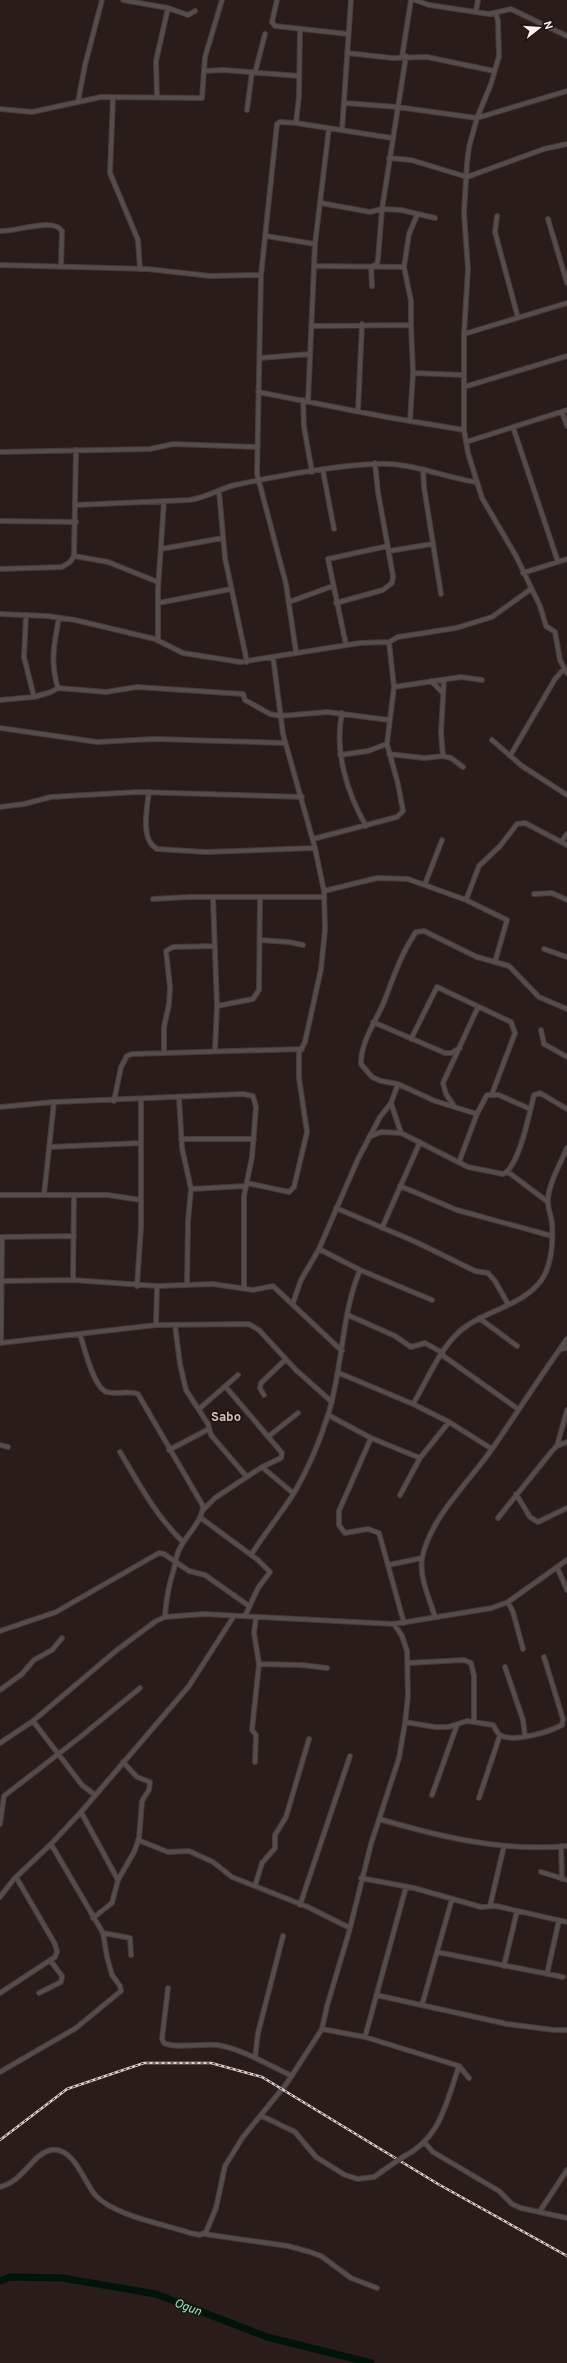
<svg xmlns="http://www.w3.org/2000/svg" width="567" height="2363" font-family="Overpass,sans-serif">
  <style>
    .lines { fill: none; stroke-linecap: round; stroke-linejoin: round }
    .river { stroke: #001409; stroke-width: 7 }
    .street-casing { stroke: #473a37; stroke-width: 6 }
    .street { stroke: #554d4c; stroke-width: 4 }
    .rail-casing { stroke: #dcd1cf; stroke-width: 2.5 }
    .rail { stroke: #201210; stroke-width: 1; stroke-dasharray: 3; stroke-linecap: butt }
    .street-bridge-casing { stroke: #473a37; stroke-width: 6; stroke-linecap: butt }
    .street-bridge { stroke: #554d4c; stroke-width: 4 }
    .labels { text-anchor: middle; stroke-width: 3; stroke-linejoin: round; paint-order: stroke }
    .water-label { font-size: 12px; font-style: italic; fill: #80f4ba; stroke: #201210 }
    .quarter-label { font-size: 13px; font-weight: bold; fill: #d2beb9; stroke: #201210 }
  </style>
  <rect width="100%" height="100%" fill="#2a1c19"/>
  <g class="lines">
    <path class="river" d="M 0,2281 L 10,2277 L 62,2278 L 156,2294 L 267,2337 L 371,2363"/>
    <defs>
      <path id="street" d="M 123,0 L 168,8 L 188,15 L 195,11
        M 277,0 L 272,22 L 275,26 L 348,34
        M 415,0 L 429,5 L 489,14 L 511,9 L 567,36
        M 476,11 L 478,0
        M 496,13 L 498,21 L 499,56 L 491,84 L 477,118 L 469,147 L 467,163 L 464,213 L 468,269 L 464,334 L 464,430 L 468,453 L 482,498 L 516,556 L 540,606 L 546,626 L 555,632 L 560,660 L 567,673
        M 347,53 L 392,58 L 427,57 L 494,71
        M 402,57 L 411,0
        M 204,71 L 223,70 L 299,76
        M 255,73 L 265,34
        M 113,98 L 110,173 L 138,240 L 140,269
        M 157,98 L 156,61 L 168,8
        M 78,102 L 85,65 L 102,0
        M 345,103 L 397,107 L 477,118 L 567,91
        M 0,109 L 32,112 L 101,97 L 202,98 L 205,57 L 222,0
        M 247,110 L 252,72
        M 296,123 L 299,96 L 300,30
        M 342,130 L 351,0
        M 389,158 L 411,160 L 467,177 L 544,149 L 567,144
        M 321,203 L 370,212 L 382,209 L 401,210 L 435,218
        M 497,216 L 495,232 L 518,318
        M 548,219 L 567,283
        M 0,231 C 15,232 54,217 62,231 L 61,266
        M 266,236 L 315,244
        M 0,265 L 148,269 L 210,276 L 261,275
        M 316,266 L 404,267 L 409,234 L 417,215
        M 404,267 L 411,301 L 411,325
        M 372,286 L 371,267 L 377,264 L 378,259 L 382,209 L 406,56
        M 311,326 L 411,325 L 413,373 L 410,421
        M 464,334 L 567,303
        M 260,358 L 310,354
        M 413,373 L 464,375
        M 464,387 L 567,356
        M 258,392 L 386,417 L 464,430
        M 303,400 L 304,427 L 312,472
        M 308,402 L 315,244 L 329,128
        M 358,411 L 362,324
        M 562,412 L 567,426
        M 513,427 L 558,562
        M 466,442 L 567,410
        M 0,452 L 150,449 L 173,444 L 258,447
        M 423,469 L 424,487 L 441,594
        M 323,471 L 334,529
        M 219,491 L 225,558 L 247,662
        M 76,505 L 189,500 C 206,498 219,489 235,485 C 278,476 331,466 374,464 C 409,461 442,477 476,482
        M 0,521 L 76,522
        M 161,549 L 223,538
        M 389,551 L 432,544
        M 74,556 L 108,562 L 158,582
        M 0,569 L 62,567 L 70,562 L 74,556 L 76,450
        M 523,573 L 567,559
        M 289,602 L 333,586
        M 158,603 L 231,589
        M 336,603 L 383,590 L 392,583 L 393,576 L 378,492 L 375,463
        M 0,614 L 47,616 L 75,620 L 155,639 L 183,653 L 240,662 L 360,643 L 389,642 L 398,637 L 456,628 L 492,617 L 531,589
        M 26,615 L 24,657 L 34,697
        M 158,641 L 158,589 L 164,501
        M 346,645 L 328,559 L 388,546
        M 296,652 L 286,584 L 257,474 L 261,275 L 277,124 L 280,122 L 296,123 L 392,138
        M 431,681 L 443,693
        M 394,687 L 461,677 L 482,680
        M 58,688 C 50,663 54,643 59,618
        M 0,700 L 34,697 L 51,692 L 58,688 L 106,692 L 137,687 L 243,694 L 245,700 L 270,714 L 280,716 L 327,712 L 389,720
        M 342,713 C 334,751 347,793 366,826
        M 0,728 L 97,742 L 154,739 L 285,743
        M 492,740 L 522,766 L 567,795
        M 389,754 L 424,758 L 443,756 L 451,758 L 463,767
        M 340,755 L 368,751 L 387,744
        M 443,756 L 441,733 L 444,680
        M 510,756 L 555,679 L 564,669
        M 149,792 C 147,808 140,840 157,849 L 206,852 L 315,848
        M 0,807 L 24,804 L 51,797 L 137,792 L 302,797
        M 313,839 L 397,817 L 403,811 L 398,784 L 387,744 L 394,687 L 389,642
        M 561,842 L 567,834
        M 425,884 L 442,840
        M 324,891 L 377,878 L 408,879 L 466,900 L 507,920 L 495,962
        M 534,894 L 552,893 L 567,900
        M 213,898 L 217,1006 L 215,1050
        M 153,899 L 189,897 L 324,897
        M 466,900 L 479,866 L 500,846 L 517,824 L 525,823 L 567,845
        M 260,940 L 289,942 L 303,945
        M 544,949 L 567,957
        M 217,1006 L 253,999 L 259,990 L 260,898
        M 373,1022 L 445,1053 L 451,1053 L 460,1048
        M 541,1030 L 544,1044 L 567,1057
        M 411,1039 L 437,987 L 511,1022 L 515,1033 L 492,1094
        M 164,1052 L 164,1027 L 169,1004 L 170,987 L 166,951 L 173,947 L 214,946
        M 179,1097 L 182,1148 L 191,1189 L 188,1221 L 187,1285
        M 114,1101 L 121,1067 L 127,1056 L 132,1054 L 302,1049
        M 391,1103 L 401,1133 L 468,1167 L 503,1174 C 519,1168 530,1111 534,1095 L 540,1093 L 567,1109
        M 454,1106 L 446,1094 L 443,1083 L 478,1007
        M 0,1107 L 54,1102 L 243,1094 L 253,1096 L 256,1107 L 252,1157 L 244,1196 L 244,1288
        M 477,1114 L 435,1101 L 398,1084 L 381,1081 L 372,1077 L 361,1064 C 361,1041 375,1023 384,1002 C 393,978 401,954 416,932 L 424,931 L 477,957 L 509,966 L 539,997 L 567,1009
        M 369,1137 L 381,1132 L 401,1133
        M 181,1139 L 254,1139
        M 49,1147 L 141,1143
        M 459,1162 L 477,1114 L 487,1095 L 499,1095 L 530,1109
        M 508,1172 L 548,1202
        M 247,1183 L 289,1192 L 294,1187 L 307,1132 L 299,1078 L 299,1053 L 305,1042 L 321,969 L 325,930 L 324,891 L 315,848 L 283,734 L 273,657
        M 400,1186 L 457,1210 L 552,1236
        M 191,1189 L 246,1186
        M 0,1195 L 108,1195 L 141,1200
        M 44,1195 L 54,1102
        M 336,1208 L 416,1242 L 475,1271 L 488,1273 L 495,1281 L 508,1304
        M 382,1228 L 420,1142
        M 0,1237 L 74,1236
        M 319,1249 L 360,1270 L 432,1300
        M 73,1280 L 74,1195
        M 1,1281 L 73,1280 L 157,1286 L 213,1284 L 253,1290 L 273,1286 L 342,1351
        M 137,1286 L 141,1227 L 141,1099
        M 293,1303 L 301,1280 L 319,1249 L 358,1159 L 380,1117 L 391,1103 L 398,1084
        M 348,1315 L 395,1336 L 411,1347 L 425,1343 L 443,1353
        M 479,1318 L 517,1346
        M 156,1325 L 157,1286
        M 175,1325 L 180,1364 L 186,1390 L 208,1424 L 211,1435 L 246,1476
        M 80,1334 C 84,1347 94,1389 107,1392 C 117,1395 128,1390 138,1394 L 203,1506 C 202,1522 187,1534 180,1548 C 175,1557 176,1563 173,1572 C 168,1588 166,1599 165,1617
        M 0,1343 L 156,1325 L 249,1324 L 259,1330 L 296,1370 L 332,1402
        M 1,1343 L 2,1237
        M 560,1349 L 567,1348
        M 442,1355 L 518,1409
        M 339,1373 L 413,1404 L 449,1422 L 492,1449
        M 225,1386 L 282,1453 L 281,1458 L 262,1467
        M 264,1395 L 260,1388 L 261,1383 L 286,1359
        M 413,1404 C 427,1381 439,1350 459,1332 C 483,1310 527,1306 544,1276 C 552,1261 553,1239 552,1223 C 551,1216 548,1209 548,1202 C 547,1187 561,1162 567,1148
        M 199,1409 L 238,1375
        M 328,1415 L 371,1438 L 420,1458
        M 269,1436 L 298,1413
        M 371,1438 L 339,1511 L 339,1525 L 345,1533 L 368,1529 L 379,1533 L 404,1623
        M 0,1445 L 8,1447
        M 557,1446 L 567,1410
        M 169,1450 L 209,1429
        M 120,1452 C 139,1484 156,1516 183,1542
        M 516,1494 L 530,1517 L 538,1522 L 567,1508
        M 400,1495 L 420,1458 L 449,1422
        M 203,1510 L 215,1498 L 262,1467 L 293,1493
        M 201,1518 L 258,1560 L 270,1572 L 258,1588 L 245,1616
        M 498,1518 L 552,1451 L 557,1446 L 567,1442
        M 251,1555 C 264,1534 281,1514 294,1493 C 308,1469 320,1441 328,1415 C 343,1368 341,1315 360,1270
        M 388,1565 L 422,1558
        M 557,1567 L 567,1590
        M 508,1602 L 513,1612 L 523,1649
        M 435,1617 C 430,1600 419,1577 422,1559 C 429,1519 469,1482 492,1449 C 517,1413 541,1375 567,1339
        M 0,1631 L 56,1612 L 159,1553 L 164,1554 L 189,1571 L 205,1575 L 249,1606
        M 408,1663 L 464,1660 L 471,1663 L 474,1676 L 474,1721
        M 259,1664 L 302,1665 L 327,1668
        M 505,1667 L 523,1720 L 525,1736
        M 0,1690 L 22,1674 L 34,1660 L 52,1650 L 62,1638
        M 33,1721 L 82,1785 L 95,1795
        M 405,1722 L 435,1727 L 448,1727 L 467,1721 L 493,1725 C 495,1728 497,1733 500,1735 C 513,1743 549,1732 562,1725 L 563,1719 L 544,1657
        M 0,1743 L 33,1721 L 117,1650 L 156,1621 L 165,1617 L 204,1614 L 394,1624 L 492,1608 L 508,1602 L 567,1560
        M 255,1762 L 256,1735 L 252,1730 L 259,1664 L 254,1633 L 256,1617
        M 432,1795 L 457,1725
        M 479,1798 L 500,1735
        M 81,1812 L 118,1880
        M 379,1819 C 441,1837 503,1852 567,1846
        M 0,1824 L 4,1796 L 79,1738 L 140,1688
        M 138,1840 L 168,1852 L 189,1851 L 213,1862 L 232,1877 L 308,1907 L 350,1928
        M 561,1846 L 562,1879
        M 541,1872 L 567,1880
        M 361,1878 L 414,1888 L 481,1907 L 496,1906 L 567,1922
        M 255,1886 L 262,1863 L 275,1848 L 275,1835 L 286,1817 L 309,1739
        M 0,1897 L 14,1879 L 51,1844 L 81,1812 L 189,1686 L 234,1616
        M 300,1905 L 350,1756
        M 490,1906 L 504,1846
        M 93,1918 L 112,1903 L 118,1880 L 134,1852 L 139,1839 L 142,1801 L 149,1790 L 150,1782 L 137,1777 L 123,1762
        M 103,1933 L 130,1938 L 131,1955
        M 437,1952 L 563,1977
        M 504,1966 L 517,1911
        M 547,1974 L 559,1920
        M 168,1988 L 162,2039 L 164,2043 C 176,2049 202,2043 217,2045 C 243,2049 268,2065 292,2076
        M 0,1993 L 55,1957 L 57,1952 L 55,1944 L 16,1877
        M 39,1993 L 61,1982 L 62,1976 L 50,1960
        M 376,1995 L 507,2024 L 554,2030 L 567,2030
        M 422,2005 L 452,1899
        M 322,2029 L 365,2037 L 459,2066 L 469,2078
        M 365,2037 L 406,1887
        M 255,2058 L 258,2033 L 283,1936
        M 0,2072 L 76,2028 L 121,1991 L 120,1986 L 112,1975 L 107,1957 L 103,1933 L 51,1844
        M 262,2116 L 295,2132 L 316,2157 L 345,2175 L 358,2179 L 374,2177 L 394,2163
        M 425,2143 L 433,2152 L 499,2191 L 512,2204 L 521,2208 L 567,2218
        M 403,2157 C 441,2138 446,2103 459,2066
        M 0,2187 C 24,2181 32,2154 51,2150 C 74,2146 84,2183 96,2196 C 116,2216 163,2224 190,2233 L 200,2235 L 206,2232 L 216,2208 L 225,2166 L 243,2137 L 287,2083 L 322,2029 L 327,2006 L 349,1932 L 371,1844 L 399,1758 L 405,1723 L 408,1696 L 407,1651 L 402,1636 L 394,1624
        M 540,2211 L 567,2170
        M 204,2234 L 288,2246 L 310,2252 L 321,2256 L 351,2278 L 377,2288"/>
    </defs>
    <use href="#street" class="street-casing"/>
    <use href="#street" class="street"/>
    <defs>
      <path id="rail" d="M 0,2140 L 67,2089 L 144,2063 L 211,2063 L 262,2077 L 438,2184 L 567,2256"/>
    </defs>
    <use href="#rail" class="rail-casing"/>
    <use href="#rail" class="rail"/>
    <defs>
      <path id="street-bridge" d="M 394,2163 L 403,2157"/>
    </defs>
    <use href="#street-bridge" class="street-bridge-casing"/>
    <use href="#street-bridge" class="street-bridge"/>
  </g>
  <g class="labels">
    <g class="water-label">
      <text transform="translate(188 2307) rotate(21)" y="4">Ogun</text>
    </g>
    <g class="quarter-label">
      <text x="226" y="1421">Sabo</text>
    </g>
  </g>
  <g transform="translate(539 28) rotate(73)" stroke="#201210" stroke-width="3" paint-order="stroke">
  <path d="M0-3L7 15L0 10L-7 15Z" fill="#fbf0ee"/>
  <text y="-6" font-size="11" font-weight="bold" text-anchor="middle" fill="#fbf0ee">N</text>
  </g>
</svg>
